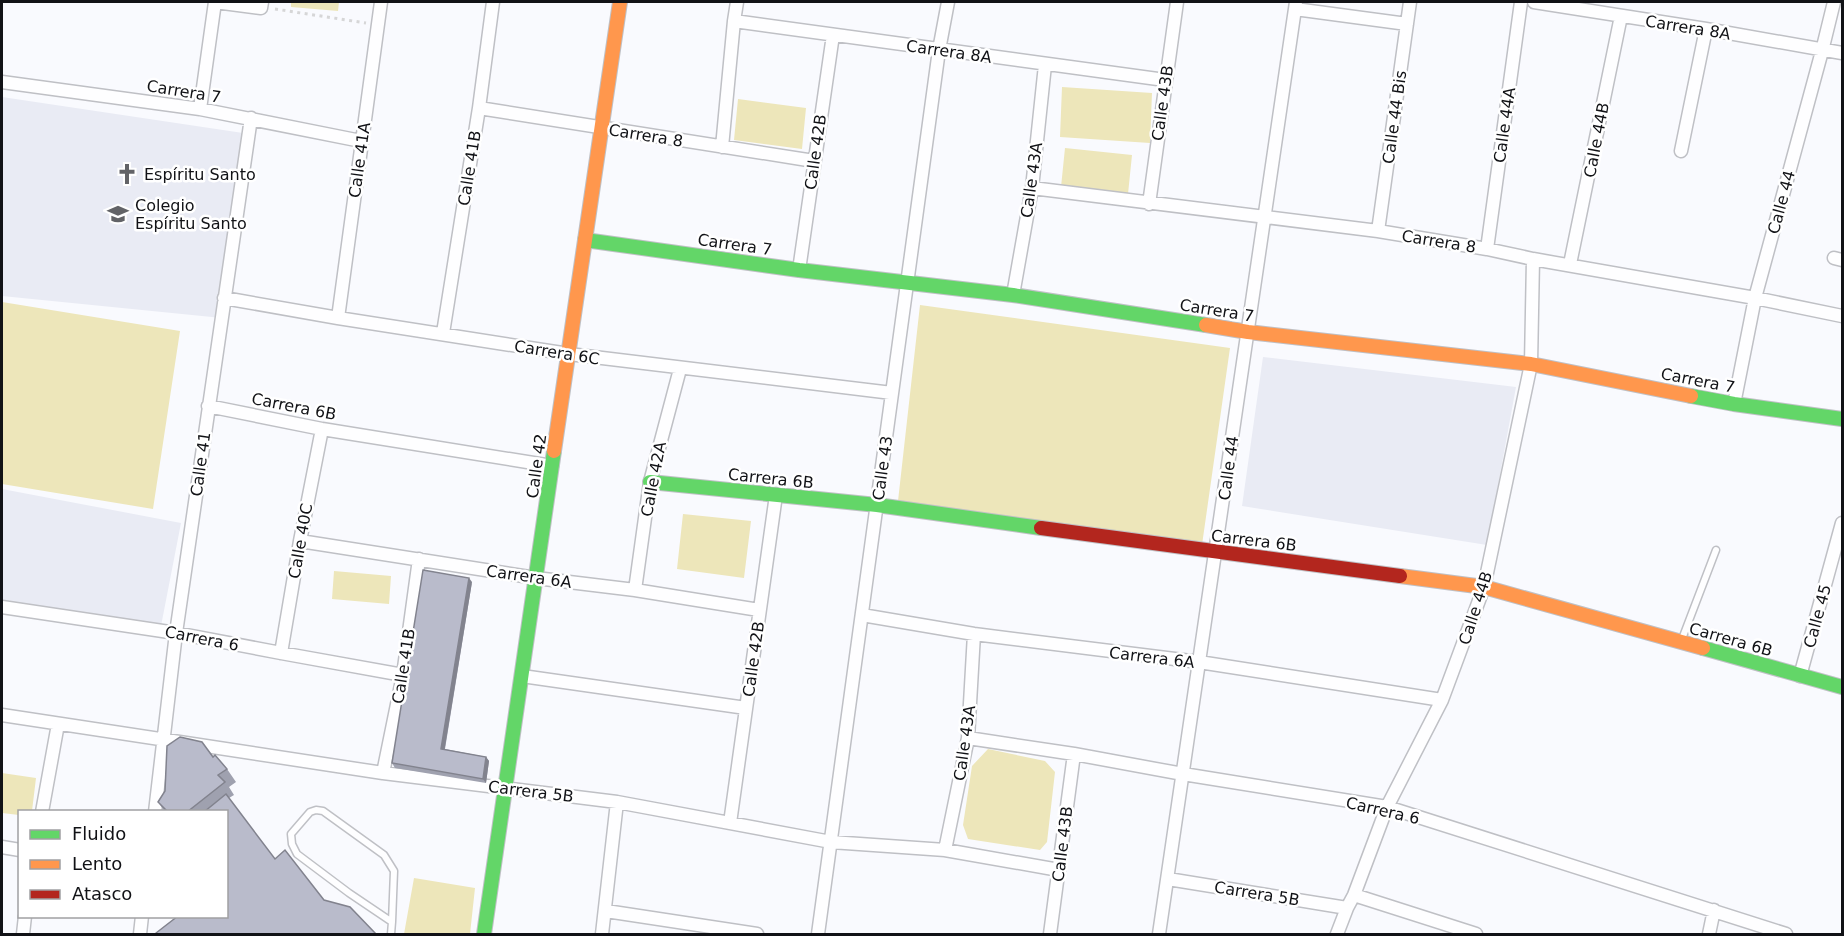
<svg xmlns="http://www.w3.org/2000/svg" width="1844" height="936" font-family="'DejaVu Sans',sans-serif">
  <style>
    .built { fill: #e9ebf4 }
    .green { fill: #ede6ba }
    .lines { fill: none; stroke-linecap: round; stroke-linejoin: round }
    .lane-casing { stroke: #bfc0c5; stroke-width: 9 }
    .street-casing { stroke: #bfc0c5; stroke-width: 15 }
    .fast-casing { stroke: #bfc0c5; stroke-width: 16 }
    .slow-casing { stroke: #bfc0c5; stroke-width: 16 }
    .jam-casing { stroke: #bfc0c5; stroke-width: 16 }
    .path { stroke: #d6d6d7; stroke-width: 3; stroke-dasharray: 3 4.5; stroke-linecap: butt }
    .lane { stroke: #fefeff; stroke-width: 6 }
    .street { stroke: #fefeff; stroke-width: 12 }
    .fast { stroke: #63d668; stroke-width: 14 }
    .slow { stroke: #ff974d; stroke-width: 14 }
    .jam { stroke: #b3261e; stroke-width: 14 }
    .wall { fill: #9fa1af }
    .shaded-wall { fill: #82838e }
    .building { fill: #b9bbcb; stroke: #82838e; stroke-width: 1.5 }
    .labels { text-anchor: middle; stroke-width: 5; stroke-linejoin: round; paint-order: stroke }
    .street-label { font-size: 16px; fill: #111216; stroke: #fff }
    .poi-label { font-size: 16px; fill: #111216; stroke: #fff; text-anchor: start }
  </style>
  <rect width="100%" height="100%" fill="#f9fafe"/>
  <path class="built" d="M 2,97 L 243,133 L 222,318 L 2,296 Z
    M 1263,357 L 1516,387 L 1487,545 L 1242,506 Z
    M 2,489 L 181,523 L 161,626 L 2,602 Z"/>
  <path class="green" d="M 291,2 L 339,2 L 338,11 L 291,7 Z
    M 1062,87 L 1152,93 L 1150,143 L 1060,137 Z
    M 738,99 L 806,108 L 802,149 L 734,140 Z
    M 1065,148 L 1132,155 L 1128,194 L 1061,187 Z
    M 2,302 L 180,331 L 153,509 L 2,484 Z
    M 920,305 L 1230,348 L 1201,552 L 898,501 Z
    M 683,514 L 751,521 L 744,578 L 677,569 Z
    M 334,571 L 391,576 L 389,604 L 332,599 Z
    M 988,749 L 1045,761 L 1055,772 L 1047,842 L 1040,850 L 968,839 L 963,825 L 972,766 Z
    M 2,773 L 36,778 L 32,811 L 20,812 L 19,815 L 2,813 Z
    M 414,878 L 475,888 L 470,934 L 404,934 Z"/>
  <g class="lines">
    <defs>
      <path id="lane" d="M 1682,639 L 1716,550
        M 316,810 L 323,811 L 384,855 L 394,871 L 392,922 L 349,893 L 297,854 L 292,844 L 291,834 L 310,812 Z
        M 391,934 L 392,922"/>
      <path id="street" d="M 215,2 L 261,8 L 262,2
        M 1534,2 L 1706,29 L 1842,53
        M 1295,9 L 1407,24
        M 734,21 L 1165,80
        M 2,82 L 200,109 L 361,141
        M 479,108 L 814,161
        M 200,109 L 215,2
        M 722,147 L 734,21 L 737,2
        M 1681,151 L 1706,29
        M 1032,188 L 1378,231 L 1487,249 L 1533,259 L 1755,298 L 1842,316
        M 1149,204 L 1177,2
        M 1378,231 L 1410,2
        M 1487,249 L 1521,2
        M 1834,258 L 1842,260
        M 1570,264 L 1621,16
        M 799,270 L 833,35
        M 1013,295 L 1032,188 L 1045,65
        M 224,298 L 338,318 L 569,354 L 892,393
        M 338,318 L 381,2
        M 443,333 L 479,108 L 493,2
        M 1734,404 L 1755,298 L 1822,51 L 1834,2
        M 208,406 L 322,429 L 552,466
        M 300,541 L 536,578 L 635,590 L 759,610
        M 635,590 L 650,482 L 680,369
        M 2,607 L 176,633 L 281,653 L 403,675
        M 862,615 L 974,634 L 1199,662 L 1442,700
        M 281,653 L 300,541 L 322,429
        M 522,676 L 746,708
        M 1800,676 L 1842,523
        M 2,715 L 383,773 L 617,802 L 831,842 L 945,850 L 1059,870
        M 968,738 L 1074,754 L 1183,774 L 1387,807 L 1786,934
        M 383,773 L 403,675 L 419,559
        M 42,812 L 58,724
        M 155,812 L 176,633 L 251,118
        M 730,823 L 776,495
        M 2,847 L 20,850
        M 945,850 L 968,738 L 974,634
        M 1168,879 L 1347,908
        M 1354,895 L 1476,934
        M 606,911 L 757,934
        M 23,934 L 25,916
        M 140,934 L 142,916
        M 602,934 L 617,802
        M 818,934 L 939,50 L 948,2
        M 1050,934 L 1074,754
        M 1159,934 L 1296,2
        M 1337,934 L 1347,908 L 1354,895 L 1387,807 L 1442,700 L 1484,587 L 1531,364 L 1533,259
        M 1709,934 L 1714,910"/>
      <path id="fast" d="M 585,240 L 799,270 L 1013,295 L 1206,325
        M 1691,396 L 1734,404 L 1842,419
        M 650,482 L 877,505 L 1041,528
        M 1703,648 L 1842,687
        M 484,934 L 554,451"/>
      <path id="slow" d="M 1206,325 L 1248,332 L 1531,364 L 1691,396
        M 554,451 L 620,2
        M 1400,576 L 1484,587 L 1703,648"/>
      <path id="jam" d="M 1041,528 L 1400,576"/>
    </defs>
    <use href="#lane" class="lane-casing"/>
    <use href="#street" class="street-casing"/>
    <use href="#fast" class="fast-casing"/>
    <use href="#slow" class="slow-casing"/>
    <use href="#jam" class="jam-casing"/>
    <path class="path" d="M 275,9 L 366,23"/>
    <use href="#lane" class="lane"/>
    <use href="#street" class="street"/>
    <use href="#fast" class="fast"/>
    <use href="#slow" class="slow"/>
    <use href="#jam" class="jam"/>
  </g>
  <path class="wall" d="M 472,582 L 445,749 L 486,757 L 489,761 L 486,783 L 395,768 L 392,763 Z
    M 213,757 L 227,769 L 236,782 L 229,787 L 234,795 L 229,798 L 226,916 L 226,812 L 165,812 L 158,802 L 165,791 Z"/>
  <path class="shaded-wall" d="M 469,578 L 472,582 L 444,753 L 441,749 Z
    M 486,757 L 489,761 L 486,783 L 483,779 Z"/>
  <path class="building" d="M 423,570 L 469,578 L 441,749 L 486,757 L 483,779 L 392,763 Z
    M 180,737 L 202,742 L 213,757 L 215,755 L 227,769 L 218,775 L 225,782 L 187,812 L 168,812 L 158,802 L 165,791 L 167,746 Z
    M 226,794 L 275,859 L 285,850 L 324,900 L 350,907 L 376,934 L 156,934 L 156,933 L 178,916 L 226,916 L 226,812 L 204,812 Z"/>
  <defs>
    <symbol id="church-bare" viewBox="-9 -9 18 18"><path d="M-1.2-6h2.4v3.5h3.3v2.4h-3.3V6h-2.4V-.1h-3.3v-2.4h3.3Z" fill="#626367" stroke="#fff" stroke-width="2.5" paint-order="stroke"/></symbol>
    <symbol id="school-bare" viewBox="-9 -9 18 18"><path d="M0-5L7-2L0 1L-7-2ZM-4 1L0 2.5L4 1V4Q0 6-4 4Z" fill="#626367" stroke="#fff" stroke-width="2.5" paint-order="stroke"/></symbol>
  </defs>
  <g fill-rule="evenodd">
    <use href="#church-bare" x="112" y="159" width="30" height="30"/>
    <use href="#school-bare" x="103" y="199" width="30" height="30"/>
  </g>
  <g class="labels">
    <g class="street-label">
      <text transform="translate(1688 27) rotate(9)" y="6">Carrera 8A</text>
      <text transform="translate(949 51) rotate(8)" y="6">Carrera 8A</text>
      <text transform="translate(184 91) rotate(9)" y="6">Carrera 7</text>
      <text transform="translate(1162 103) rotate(-82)" y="6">Calle 43B</text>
      <text transform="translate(1394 117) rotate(-82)" y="6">Calle 44 Bis</text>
      <text transform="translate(1504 125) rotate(-82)" y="6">Calle 44A</text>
      <text transform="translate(646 135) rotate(9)" y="6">Carrera 8</text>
      <text transform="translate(1596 140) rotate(-79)" y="6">Calle 44B</text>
      <text transform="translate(815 152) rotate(-82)" y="6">Calle 42B</text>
      <text transform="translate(359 160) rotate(-82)" y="6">Calle 41A</text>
      <text transform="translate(469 168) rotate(-81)" y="6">Calle 41B</text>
      <text transform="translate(1031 180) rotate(-82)" y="6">Calle 43A</text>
      <text transform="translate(1781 202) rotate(-75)" y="6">Calle 44</text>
      <text transform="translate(1439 241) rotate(9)" y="6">Carrera 8</text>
      <text transform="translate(735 244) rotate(8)" y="6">Carrera 7</text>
      <text transform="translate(1217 310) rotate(9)" y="6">Carrera 7</text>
      <text transform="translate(557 352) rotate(9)" y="6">Carrera 6C</text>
      <text transform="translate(1698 380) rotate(11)" y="6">Carrera 7</text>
      <text transform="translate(294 406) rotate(11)" y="6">Carrera 6B</text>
      <text transform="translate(200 464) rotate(-82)" y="6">Calle 41</text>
      <text transform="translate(536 466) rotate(-82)" y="6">Calle 42</text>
      <text transform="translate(882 468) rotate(-82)" y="6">Calle 43</text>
      <text transform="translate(1228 468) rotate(-82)" y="6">Calle 44</text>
      <text transform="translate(771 478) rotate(6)" y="6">Carrera 6B</text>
      <text transform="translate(653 479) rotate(-79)" y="6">Calle 42A</text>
      <text transform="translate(1254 540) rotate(7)" y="6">Carrera 6B</text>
      <text transform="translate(300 541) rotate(-80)" y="6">Calle 40C</text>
      <text transform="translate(529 576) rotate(8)" y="6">Carrera 6A</text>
      <text transform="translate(1475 608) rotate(-72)" y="6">Calle 44B</text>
      <text transform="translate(1817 616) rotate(-75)" y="6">Calle 45</text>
      <text transform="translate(202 638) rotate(11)" y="6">Carrera 6</text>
      <text transform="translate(1731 639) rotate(16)" y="6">Carrera 6B</text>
      <text transform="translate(1152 657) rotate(7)" y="6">Carrera 6A</text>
      <text transform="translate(753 659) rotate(-82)" y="6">Calle 42B</text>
      <text transform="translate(403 666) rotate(-81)" y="6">Calle 41B</text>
      <text transform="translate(964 743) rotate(-82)" y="6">Calle 43A</text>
      <text transform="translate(531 791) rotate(7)" y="6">Carrera 5B</text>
      <text transform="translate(1383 810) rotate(13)" y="6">Carrera 6</text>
      <text transform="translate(1062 844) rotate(-83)" y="6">Calle 43B</text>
      <text transform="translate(1257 893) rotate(9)" y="6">Carrera 5B</text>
    </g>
    <g class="poi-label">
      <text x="144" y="180">Espíritu Santo</text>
      <text x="135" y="211">Colegio<tspan x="135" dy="18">Espíritu Santo</tspan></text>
    </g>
  </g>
  <rect width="1844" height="936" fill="none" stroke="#111216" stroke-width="6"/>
  <rect x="18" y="810" width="210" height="108" fill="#ffffff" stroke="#a0a0a2" stroke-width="1.5"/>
  <rect x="30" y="830" width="30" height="9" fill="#63d668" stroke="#a0a0a2" stroke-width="1.5"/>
  <text x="72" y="840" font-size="18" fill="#111216">Fluido</text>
  <rect x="30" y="860" width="30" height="9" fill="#ff974d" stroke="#a0a0a2" stroke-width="1.5"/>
  <text x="72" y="870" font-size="18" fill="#111216">Lento</text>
  <rect x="30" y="890" width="30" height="9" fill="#b3261e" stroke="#a0a0a2" stroke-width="1.5"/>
  <text x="72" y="900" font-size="18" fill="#111216">Atasco</text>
</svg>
